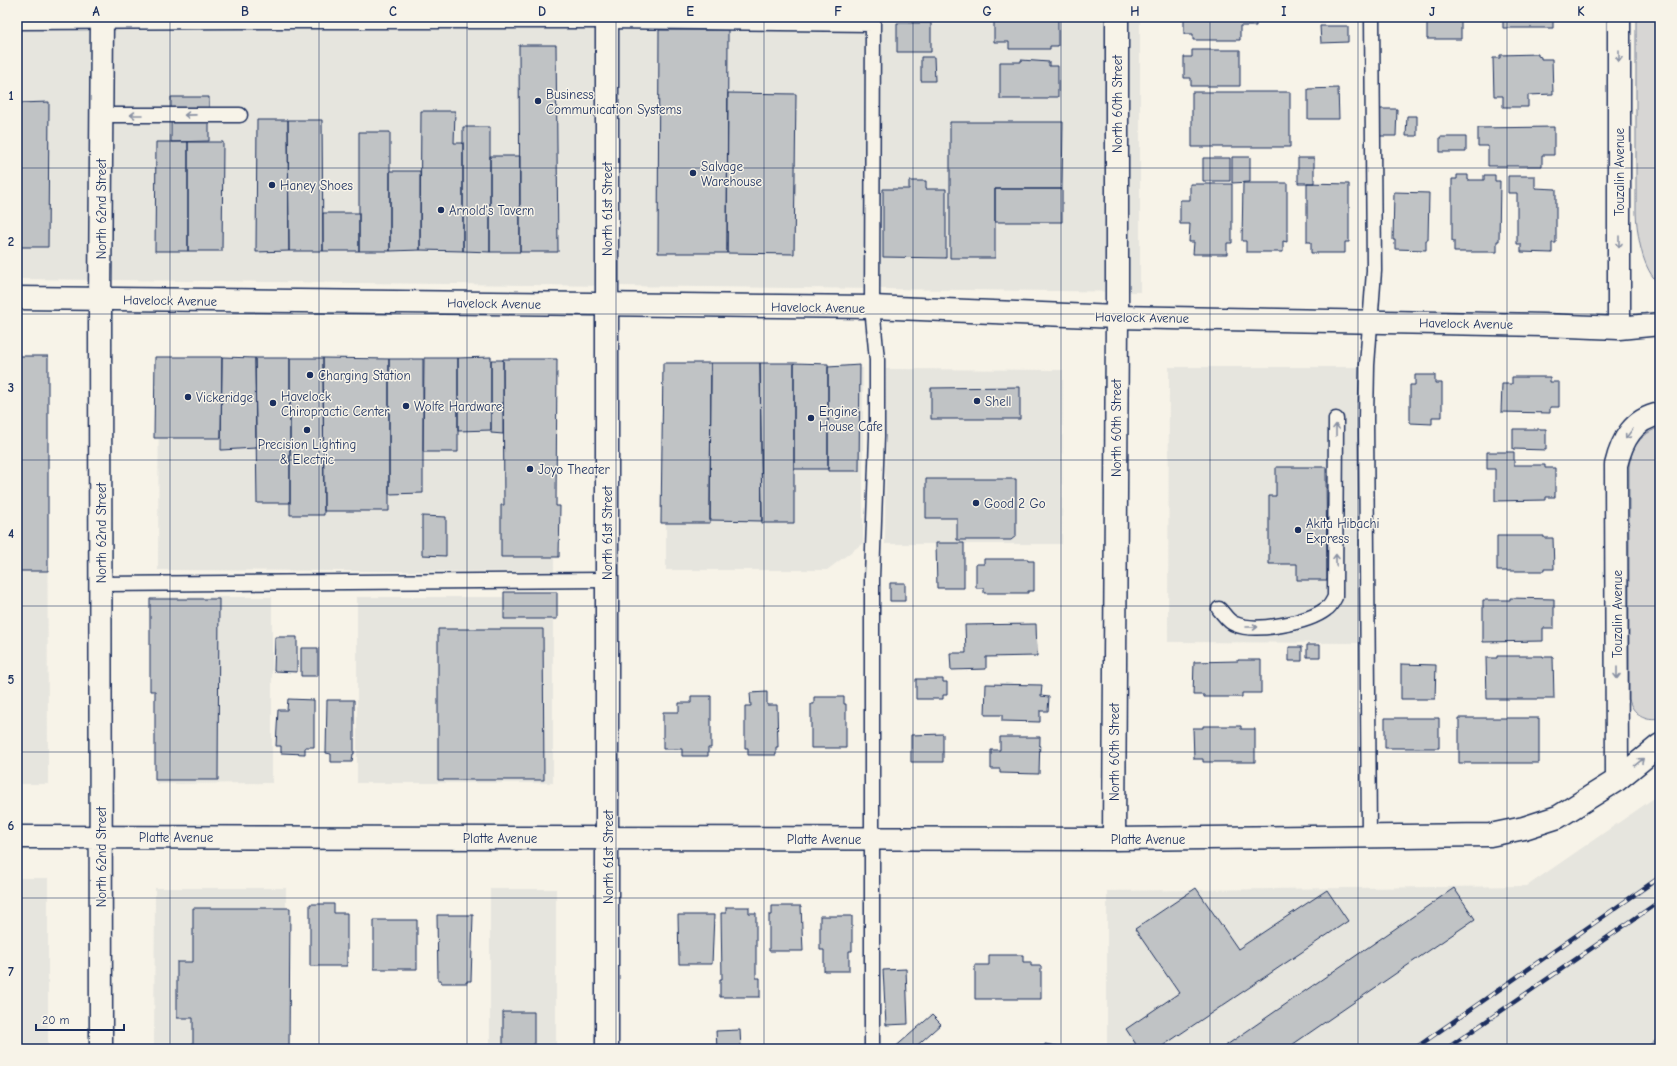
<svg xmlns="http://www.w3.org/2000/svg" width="1677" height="1066" font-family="'Comic Neue',sans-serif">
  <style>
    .built { fill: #e6e5de }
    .green { fill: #d7d6d4; stroke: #798299 }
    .building { fill: #c0c3c5; stroke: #1b2f5e }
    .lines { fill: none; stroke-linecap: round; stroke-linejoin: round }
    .service-casing { stroke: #1b2f5e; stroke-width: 17 }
    .minor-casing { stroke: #1b2f5e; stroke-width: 25 }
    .secondary-casing { stroke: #1b2f5e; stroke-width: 25 }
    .service { stroke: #f7f3e8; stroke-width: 14 }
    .minor { stroke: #f7f3e8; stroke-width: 22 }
    .secondary { stroke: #f7f3e8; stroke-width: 22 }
    .rail-casing { stroke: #1b2f5e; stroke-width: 4.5 }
    .rail { stroke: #f7f3e8; stroke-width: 3; stroke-dasharray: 9; stroke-linecap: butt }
    .oneway { stroke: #8991a3 }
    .grid { fill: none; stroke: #1b2f5e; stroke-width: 1; stroke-opacity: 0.55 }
    .poi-dot { fill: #1b2f5e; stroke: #f7f3e8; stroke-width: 1.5 }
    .labels { text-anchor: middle; stroke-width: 3; stroke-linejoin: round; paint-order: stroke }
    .poi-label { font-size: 13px; fill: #1b2f5e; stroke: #f7f3e8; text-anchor: start }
    .street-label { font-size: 13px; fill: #1b2f5e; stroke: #f7f3e8 }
    .neatline { fill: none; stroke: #1b2f5e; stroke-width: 1.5 }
    .grid-label { font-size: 13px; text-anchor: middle; font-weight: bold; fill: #1b2f5e }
  </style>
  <rect width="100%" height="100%" fill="#f7f3e8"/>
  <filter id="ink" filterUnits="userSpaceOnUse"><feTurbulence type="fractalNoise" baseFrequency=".025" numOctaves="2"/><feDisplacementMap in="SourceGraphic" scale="8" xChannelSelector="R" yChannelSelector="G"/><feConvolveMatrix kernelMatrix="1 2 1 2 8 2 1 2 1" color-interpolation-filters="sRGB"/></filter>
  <g filter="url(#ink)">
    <path class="built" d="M 17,17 L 1140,17 L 1140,292 L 17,279 Z
      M 17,358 L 47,358 L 48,784 L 17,784 Z
      M 159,358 L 555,360 L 554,572 L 158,570 Z
      M 1169,367 L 1359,367 L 1359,643 L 1168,642 Z
      M 666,368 L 863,368 L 863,543 L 827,570 L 666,570 Z
      M 886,369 L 1063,370 L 1062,544 L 885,544 Z
      M 156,597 L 272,597 L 272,783 L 156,784 Z
      M 357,597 L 553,597 L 553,783 L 357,783 Z
      M 1660,794 L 1660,1038 L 1650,1044 L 1648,1049 L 1107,1049 L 1107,891 L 1527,886 Z
      M 17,878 L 48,878 L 48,1049 L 17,1049 Z
      M 155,888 L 286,888 L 286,1049 L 154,1049 Z
      M 490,889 L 556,889 L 556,1049 L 490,1049 Z"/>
    <path class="green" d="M 1636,17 L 1660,17 L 1660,284 C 1642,271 1637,233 1636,213 Z
      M 1660,427 L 1660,718 C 1646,721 1632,714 1629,699 L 1629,467 C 1631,447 1641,434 1660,427 Z
      M 1660,1038 L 1660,1049 L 1648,1049 L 1650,1044 Z"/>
    <path class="building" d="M 994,17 L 1058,17 L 1058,46 L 1050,46 L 1050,49 L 1009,49 L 1009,42 L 994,42 Z
      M 1184,17 L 1256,17 L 1256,26 L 1240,26 L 1240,40 L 1193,40 L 1193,34 L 1184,34 Z
      M 1427,17 L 1461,17 L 1461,39 L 1427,39 Z
      M 1503,17 L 1553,17 L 1553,28 L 1503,28 Z
      M 897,23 L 931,23 L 931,52 L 897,52 Z
      M 1320,26 L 1348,26 L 1348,42 L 1321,43 Z
      M 659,30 L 728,30 L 727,253 L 658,253 Z
      M 519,45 L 556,45 L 558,252 L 520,252 Z
      M 1192,50 L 1240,50 L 1240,86 L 1191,86 L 1191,78 L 1184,78 L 1184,57 L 1192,57 Z
      M 1538,54 L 1538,56 L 1541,57 L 1541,59 L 1552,59 L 1553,94 L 1528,95 L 1528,107 L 1503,107 L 1503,96 L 1494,96 L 1493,58 L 1500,58 L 1500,55 Z
      M 921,57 L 934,57 L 935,81 L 921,81 Z
      M 1021,60 L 1049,62 L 1049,66 L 1058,66 L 1058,97 L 1048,97 L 1048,99 L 1000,99 L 1000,62 L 1021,62 Z
      M 1338,88 L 1339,119 L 1308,119 L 1308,89 Z
      M 1192,92 L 1290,92 L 1290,147 L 1192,147 Z
      M 728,93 L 796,94 L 794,254 L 727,253 Z
      M 171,97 L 209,97 L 209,141 L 171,142 Z
      M 49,102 L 48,247 L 17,247 L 17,103 Z
      M 1380,109 L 1397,109 L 1396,136 L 1380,136 Z
      M 421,111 L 455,111 L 454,143 L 463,143 L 463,251 L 420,250 Z
      M 1407,116 L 1417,116 L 1417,136 L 1406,136 Z
      M 257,120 L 288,120 L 289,251 L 256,252 Z
      M 288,120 L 322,120 L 323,251 L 289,251 Z
      M 950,122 L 1063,122 L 1062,189 L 995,189 L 995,258 L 950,258 Z
      M 463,127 L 490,127 L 490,252 L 463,251 Z
      M 1554,127 L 1554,155 L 1542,155 L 1542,166 L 1488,166 L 1488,146 L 1478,146 L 1478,128 Z
      M 359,132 L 390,132 L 390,251 L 359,251 Z
      M 1440,137 L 1466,137 L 1466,152 L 1440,152 Z
      M 156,142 L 188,142 L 188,251 L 155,251 Z
      M 188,142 L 223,142 L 222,251 L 188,251 Z
      M 490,156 L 520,156 L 520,252 L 490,252 Z
      M 1232,157 L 1250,157 L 1250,182 L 1232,183 Z
      M 1203,158 L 1230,158 L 1230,181 L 1203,181 Z
      M 1298,158 L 1314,158 L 1314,183 L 1298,183 Z
      M 390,171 L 420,171 L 420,250 L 390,251 Z
      M 1457,175 L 1468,175 L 1468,180 L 1484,180 L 1484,175 L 1495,175 L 1495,181 L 1500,181 L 1499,241 L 1497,241 L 1497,252 L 1454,252 L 1454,241 L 1452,241 L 1452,179 L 1457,179 Z
      M 1508,176 L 1535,176 L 1535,188 L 1556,189 L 1556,243 L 1552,243 L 1552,253 L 1521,252 L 1521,244 L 1517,244 L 1517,193 L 1508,193 Z
      M 909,181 L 926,181 L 926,189 L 946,189 L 946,258 L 883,257 L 883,189 L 909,189 Z
      M 1243,183 L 1287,183 L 1287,242 L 1283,241 L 1283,252 L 1246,252 L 1246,241 L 1242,241 Z
      M 1307,183 L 1349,184 L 1349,242 L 1345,242 L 1345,253 L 1311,253 L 1311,242 L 1307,242 Z
      M 1190,184 L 1232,184 L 1232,243 L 1227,243 L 1227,254 L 1193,254 L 1194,242 L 1189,242 L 1190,224 L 1180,224 L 1180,200 L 1190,200 Z
      M 995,189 L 1062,189 L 1062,222 L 995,222 Z
      M 1394,192 L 1429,193 L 1428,240 L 1426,240 L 1426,250 L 1395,249 L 1395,240 L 1393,240 Z
      M 323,213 L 359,213 L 359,251 L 323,251 Z
      M 17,356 L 48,356 L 48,571 L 17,571 Z
      M 155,357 L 222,357 L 221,438 L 154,438 Z
      M 222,357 L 255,358 L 256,448 L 221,450 Z
      M 491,357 L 491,430 L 458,431 L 458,358 Z
      M 255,358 L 290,358 L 290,503 L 257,503 Z
      M 290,358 L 323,358 L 324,515 L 290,515 Z
      M 323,358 L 389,359 L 389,511 L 324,511 Z
      M 424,358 L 458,358 L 458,452 L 423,452 Z
      M 389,359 L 423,359 L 423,493 L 389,494 Z
      M 503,359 L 557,359 L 556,506 L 560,506 L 559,557 L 501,557 L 501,505 L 504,505 Z
      M 491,360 L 503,360 L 503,434 L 491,433 Z
      M 663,363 L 711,363 L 710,523 L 661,523 Z
      M 711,363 L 760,363 L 762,521 L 710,520 Z
      M 760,363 L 794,363 L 794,523 L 762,523 Z
      M 794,363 L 828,364 L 828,469 L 794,469 Z
      M 860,365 L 859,471 L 828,471 L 828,367 Z
      M 1415,375 L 1435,375 L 1435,383 L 1442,383 L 1442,417 L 1432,417 L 1432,424 L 1410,423 L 1410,385 L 1415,385 Z
      M 1512,377 L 1550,377 L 1550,382 L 1559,382 L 1559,407 L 1550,407 L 1550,413 L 1501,412 L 1502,384 L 1512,384 Z
      M 1020,387 L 1020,419 L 931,419 L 931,388 Z
      M 1513,429 L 1546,429 L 1546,450 L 1513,449 Z
      M 1487,452 L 1514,452 L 1514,465 L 1545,465 L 1545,468 L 1555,468 L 1555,497 L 1546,497 L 1546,500 L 1495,501 L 1495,469 L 1487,469 Z
      M 1276,467 L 1326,467 L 1327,580 L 1297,580 L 1297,564 L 1269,564 L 1269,496 L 1276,496 Z
      M 926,479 L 1016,479 L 1016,536 L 1011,540 L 957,540 L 957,518 L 926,518 Z
      M 422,516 L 446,517 L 446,556 L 422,555 Z
      M 1497,536 L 1544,536 L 1544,538 L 1553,538 L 1554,569 L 1544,569 L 1544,571 L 1497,571 Z
      M 936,543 L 964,543 L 964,588 L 937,588 Z
      M 984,559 L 1028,559 L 1028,561 L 1034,561 L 1034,591 L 1028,591 L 1028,593 L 984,593 L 984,588 L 976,588 L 976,564 L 984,564 Z
      M 890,583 L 905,583 L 905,601 L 890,601 Z
      M 504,592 L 557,592 L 557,619 L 504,619 Z
      M 1510,598 L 1554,599 L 1554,628 L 1543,628 L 1543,641 L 1483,642 L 1483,600 L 1510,600 Z
      M 150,599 L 219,599 L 218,780 L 155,780 L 155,691 L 150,691 Z
      M 1036,624 L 1037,656 L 986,657 L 986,669 L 951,670 L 950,653 L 966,653 L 965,625 Z
      M 438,629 L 543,629 L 544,780 L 438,780 Z
      M 275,637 L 297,637 L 297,672 L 274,671 Z
      M 1307,645 L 1320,645 L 1320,657 L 1307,657 Z
      M 1289,647 L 1302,647 L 1302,661 L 1289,661 Z
      M 301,648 L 318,648 L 318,676 L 301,676 Z
      M 1497,656 L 1543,656 L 1543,657 L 1553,657 L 1554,699 L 1487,699 L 1486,658 L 1497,658 Z
      M 1238,660 L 1261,660 L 1261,693 L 1242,693 L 1242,697 L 1204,697 L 1204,695 L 1193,695 L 1194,662 L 1238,661 Z
      M 1401,664 L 1436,665 L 1435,699 L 1401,699 Z
      M 916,679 L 943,679 L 943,682 L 947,682 L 947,695 L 943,695 L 943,699 L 916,699 Z
      M 986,684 L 1042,685 L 1041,696 L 1049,697 L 1048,711 L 1040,711 L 1040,722 L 1002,721 L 1002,715 L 985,715 Z
      M 767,692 L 767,705 L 777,705 L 778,747 L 776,747 L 776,755 L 748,755 L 748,748 L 745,748 L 745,706 L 751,706 L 750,693 Z
      M 691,696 L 711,696 L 711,748 L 708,748 L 708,756 L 682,756 L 682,749 L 663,749 L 663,712 L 679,712 L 679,703 L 691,703 Z
      M 814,697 L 844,697 L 844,704 L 846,704 L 846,748 L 811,748 L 811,704 L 814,704 Z
      M 288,699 L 314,700 L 314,747 L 305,747 L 305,754 L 281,753 L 281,746 L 276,746 L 278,710 L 287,710 Z
      M 327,700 L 354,700 L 354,754 L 353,754 L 352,762 L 331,762 L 331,754 L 326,753 Z
      M 1385,718 L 1439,718 L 1439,748 L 1385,748 Z
      M 1459,718 L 1539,718 L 1539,763 L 1459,763 Z
      M 1203,726 L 1241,726 L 1241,729 L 1255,729 L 1255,762 L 1203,762 L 1203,759 L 1194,759 L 1193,728 L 1203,728 Z
      M 943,734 L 943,762 L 911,762 L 911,735 Z
      M 1000,737 L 1040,737 L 1039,774 L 1000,773 L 1000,769 L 991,769 L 991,750 L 1000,750 Z
      M 1196,888 L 1238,949 L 1327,890 L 1348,921 L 1158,1049 L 1139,1049 L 1126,1029 L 1179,993 L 1135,929 Z
      M 1454,888 L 1475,919 L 1286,1049 L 1221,1049 Z
      M 310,904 L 334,904 L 334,913 L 347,913 L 347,966 L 310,966 Z
      M 772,906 L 801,906 L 803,951 L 769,951 L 769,915 L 772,915 Z
      M 726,907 L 749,907 L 749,913 L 756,913 L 756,978 L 760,978 L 760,997 L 720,997 L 720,979 L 722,979 L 721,913 L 726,913 Z
      M 193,908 L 290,908 L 289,1049 L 193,1049 L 193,1018 L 177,1018 L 177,962 L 193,962 Z
      M 437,915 L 473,915 L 471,981 L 467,981 L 467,983 L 441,983 L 441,980 L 438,980 Z
      M 678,915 L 714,915 L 712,964 L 679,964 Z
      M 820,916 L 852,916 L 852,951 L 849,951 L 849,971 L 824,971 L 824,950 L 820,950 Z
      M 374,920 L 417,920 L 417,969 L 374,969 Z
      M 989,955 L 1023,955 L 1023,962 L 1031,962 L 1031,966 L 1041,966 L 1041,999 L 975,999 L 975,965 L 989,965 Z
      M 906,969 L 908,1024 L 886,1025 L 883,970 Z
      M 503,1012 L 534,1012 L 534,1049 L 503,1049 Z
      M 932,1015 L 941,1024 L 913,1049 L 893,1049 Z
      M 740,1030 L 741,1049 L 717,1049 L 716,1031 Z
      M 1045,1044 L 1061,1047 L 1061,1049 L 1044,1049 Z"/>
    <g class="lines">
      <defs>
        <path id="service" d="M 17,22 L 240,21 L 607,21 L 873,24
          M 101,115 L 240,115
          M 101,584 L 607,580
          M 1219,609 C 1224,614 1228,622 1235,624 C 1255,633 1308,623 1326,609 C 1330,607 1333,601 1335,597 L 1336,419
          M 1369,837 L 1366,419 L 1367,365 L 1374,271 L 1372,17
          M 872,1049 L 872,578 L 877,436 L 877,360 L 872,307 L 873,17"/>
        <path id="minor" d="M 607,17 L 607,1049
          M 1617,780 L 1616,465 C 1622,440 1633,419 1660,414
          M 17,837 L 1114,839 L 1490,835 L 1524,828 L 1558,817 L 1617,780 L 1660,745
          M 1114,839 L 1117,317 L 1117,17
          M 101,1049 L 100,300 L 102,17"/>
        <path id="secondary" d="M 17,298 L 872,307 L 1117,317 L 1543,325 L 1619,328 L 1660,324
          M 1619,328 L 1619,17"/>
      </defs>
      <use href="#service" class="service-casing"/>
      <use href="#minor" class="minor-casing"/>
      <use href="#secondary" class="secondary-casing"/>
      <use href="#service" class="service"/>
      <use href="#minor" class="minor"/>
      <use href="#secondary" class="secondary"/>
      <defs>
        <path id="rail" d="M 1414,1049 L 1660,877
          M 1446,1049 L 1660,901"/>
      </defs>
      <use href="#rail" class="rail-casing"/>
      <use href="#rail" class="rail"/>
    </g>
    <defs><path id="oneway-shaft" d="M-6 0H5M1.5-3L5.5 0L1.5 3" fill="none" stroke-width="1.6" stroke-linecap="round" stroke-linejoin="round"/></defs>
    <g class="oneway">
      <use href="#oneway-shaft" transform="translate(1619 56) rotate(90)"/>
      <use href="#oneway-shaft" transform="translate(136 115) rotate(180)"/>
      <use href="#oneway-shaft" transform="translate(190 115) rotate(179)"/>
      <use href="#oneway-shaft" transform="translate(1619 242) rotate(90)"/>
      <use href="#oneway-shaft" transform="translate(1336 430) rotate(-90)"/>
      <use href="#oneway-shaft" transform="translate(1629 434) rotate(126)"/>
      <use href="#oneway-shaft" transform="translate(1336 560) rotate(-91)"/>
      <use href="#oneway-shaft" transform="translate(1252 627)"/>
      <use href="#oneway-shaft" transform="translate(1617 673) rotate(90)"/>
      <use href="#oneway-shaft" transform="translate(1639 762) rotate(-40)"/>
    </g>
  </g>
  <path class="grid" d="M 170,17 L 170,1049M 319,17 L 319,1049M 467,17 L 467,1049M 616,17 L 616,1049M 764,17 L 764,1049M 913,17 L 913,1049M 1061,17 L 1061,1049M 1210,17 L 1210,1049M 1358,17 L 1358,1049M 1507,17 L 1507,1049M 17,168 L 1660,168M 17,314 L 1660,314M 17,460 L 1660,460M 17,606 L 1660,606M 17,752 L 1660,752M 17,898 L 1660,898"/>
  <g class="poi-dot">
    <circle cx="538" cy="101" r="4"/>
    <circle cx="693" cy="173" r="4"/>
    <circle cx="272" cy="185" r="4"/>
    <circle cx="441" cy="210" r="4"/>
    <circle cx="310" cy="375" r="4"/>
    <circle cx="188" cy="397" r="4"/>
    <circle cx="977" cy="401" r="4"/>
    <circle cx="273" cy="403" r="4"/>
    <circle cx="406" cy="406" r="4"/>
    <circle cx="811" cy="418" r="4"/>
    <circle cx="307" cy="430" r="4"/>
    <circle cx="530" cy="469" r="4"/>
    <circle cx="976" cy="503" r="4"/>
    <circle cx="1298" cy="530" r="4"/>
  </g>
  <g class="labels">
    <g class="poi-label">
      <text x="546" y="99">Business<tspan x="546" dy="15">Communication Systems</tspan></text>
      <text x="701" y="171">Salvage<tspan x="701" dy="15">Warehouse</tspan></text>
      <text x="280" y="190">Haney Shoes</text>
      <text x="449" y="215">Arnold's Tavern</text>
      <text x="318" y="380">Charging Station</text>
      <text x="281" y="401">Havelock<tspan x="281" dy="15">Chiropractic Center</tspan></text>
      <text x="196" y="402">Vickeridge</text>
      <text x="985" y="406">Shell</text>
      <text x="414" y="411">Wolfe Hardware</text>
      <text x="819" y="416">Engine<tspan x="819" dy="15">House Cafe</tspan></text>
      <text x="307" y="449" text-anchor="middle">Precision Lighting<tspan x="307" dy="15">&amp; Electric</tspan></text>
      <text x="538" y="474">Joyo Theater</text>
      <text x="984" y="508">Good 2 Go</text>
      <text x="1306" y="528">Akita Hibachi<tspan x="1306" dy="15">Express</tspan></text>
    </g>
    <g class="street-label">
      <text transform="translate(1117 104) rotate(-90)" y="5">North 60th Street</text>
      <text transform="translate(1619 172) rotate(-90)" y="5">Touzalin Avenue</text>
      <text transform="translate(101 209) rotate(-90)" y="5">North 62nd Street</text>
      <text transform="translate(607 209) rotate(-90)" y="5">North 61st Street</text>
      <text transform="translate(170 300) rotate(1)" y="5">Havelock Avenue</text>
      <text transform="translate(494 303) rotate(1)" y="5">Havelock Avenue</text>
      <text transform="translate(818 307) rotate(1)" y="5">Havelock Avenue</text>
      <text transform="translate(1142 317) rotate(1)" y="5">Havelock Avenue</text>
      <text transform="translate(1466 323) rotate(1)" y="5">Havelock Avenue</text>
      <text transform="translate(1116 428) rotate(-90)" y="5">North 60th Street</text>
      <text transform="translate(101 533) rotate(-90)" y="5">North 62nd Street</text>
      <text transform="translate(607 533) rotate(-90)" y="5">North 61st Street</text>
      <text transform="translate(1617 614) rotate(-90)" y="5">Touzalin Avenue</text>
      <text transform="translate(1114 752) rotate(-90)" y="5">North 60th Street</text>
      <text x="176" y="842">Platte Avenue</text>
      <text x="500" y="843">Platte Avenue</text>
      <text x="824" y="844">Platte Avenue</text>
      <text x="1148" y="844">Platte Avenue</text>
      <text transform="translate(101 857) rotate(-90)" y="5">North 62nd Street</text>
      <text transform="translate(608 857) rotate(-90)" y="5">North 61st Street</text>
    </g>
  </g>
  <rect width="1677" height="1066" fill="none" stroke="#f7f3e8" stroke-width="44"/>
  <path d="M36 1024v6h88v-6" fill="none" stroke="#1b2f5e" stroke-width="2"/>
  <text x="42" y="1024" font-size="12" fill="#1b2f5e" stroke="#f7f3e8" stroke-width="3" paint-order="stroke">20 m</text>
  <rect x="22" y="22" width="1633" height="1022" class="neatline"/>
  <g class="grid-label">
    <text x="96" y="16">A</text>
    <text x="245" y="16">B</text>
    <text x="393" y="16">C</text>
    <text x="542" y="16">D</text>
    <text x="690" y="16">E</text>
    <text x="838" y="16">F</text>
    <text x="987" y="16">G</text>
    <text x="1135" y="16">H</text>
    <text x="1284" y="16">I</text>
    <text x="1432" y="16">J</text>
    <text x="1581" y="16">K</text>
    <text x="11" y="100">1</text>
    <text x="11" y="246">2</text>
    <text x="11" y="392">3</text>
    <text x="11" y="538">4</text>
    <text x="11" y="684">5</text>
    <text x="11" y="830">6</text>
    <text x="11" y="976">7</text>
  </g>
</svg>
